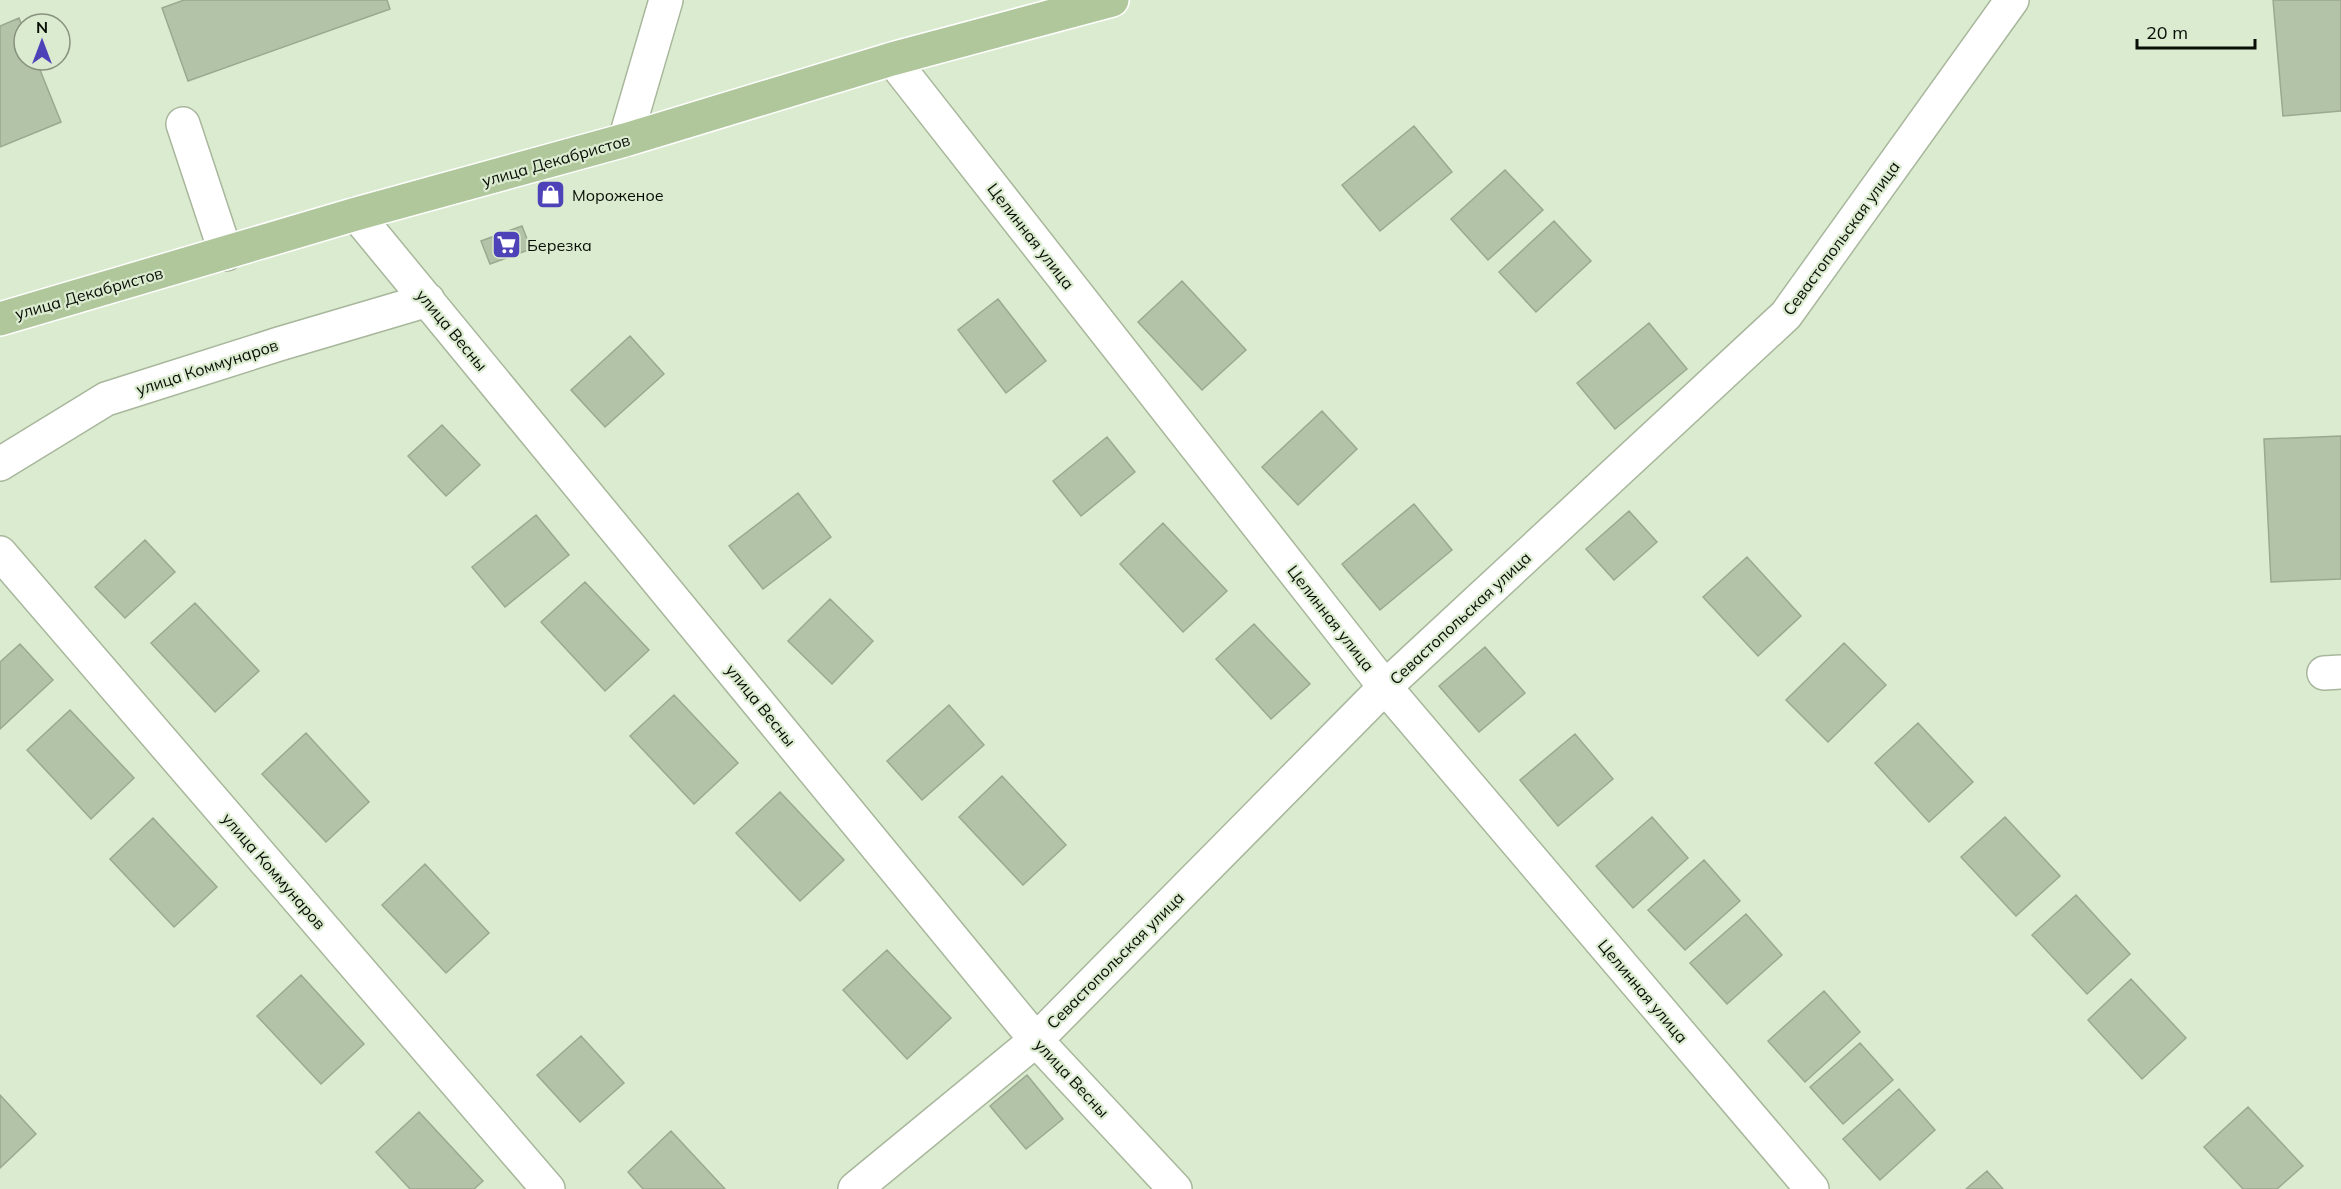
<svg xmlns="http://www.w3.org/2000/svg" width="2341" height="1189" font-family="Mulish,sans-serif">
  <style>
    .building { fill: #b3c3a7; stroke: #9aa98f; stroke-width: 1.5 }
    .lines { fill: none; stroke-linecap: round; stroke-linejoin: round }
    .minor-casing { stroke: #a8b79c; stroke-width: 36 }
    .major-casing { stroke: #fff; stroke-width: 36 }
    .minor { stroke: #fff; stroke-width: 33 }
    .major { stroke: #b0c79c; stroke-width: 33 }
    .labels { text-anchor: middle; stroke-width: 4.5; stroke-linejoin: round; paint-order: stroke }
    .street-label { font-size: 16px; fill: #080d05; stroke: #dbebcf }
    .poi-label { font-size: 16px; fill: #080d05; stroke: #dbebcf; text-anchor: start }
  </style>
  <rect width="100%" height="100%" fill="#dbebcf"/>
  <path class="building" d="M 184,0 L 387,0 L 390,9 L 188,81 L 162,8 Z
    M 2273,0 L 2341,0 L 2341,111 L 2283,116 Z
    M 19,18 L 24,31 L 24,60 L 36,60 L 61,122 L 0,147 L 0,26 Z
    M 1414,126 L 1452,172 L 1380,231 L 1342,185 Z
    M 1505,170 L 1543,210 L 1488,260 L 1451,219 Z
    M 1554,221 L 1591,261 L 1536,312 L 1499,272 Z
    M 522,226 L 531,249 L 490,264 L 481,241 Z
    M 1182,281 L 1246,350 L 1202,390 L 1138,322 Z
    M 998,299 L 1046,361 L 1006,393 L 958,330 Z
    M 1649,323 L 1687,369 L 1615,429 L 1577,383 Z
    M 630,336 L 664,374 L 605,427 L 571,390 Z
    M 1322,411 L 1357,449 L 1298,505 L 1262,467 Z
    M 442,425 L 480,465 L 446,496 L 408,456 Z
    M 2341,436 L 2341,579 L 2271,582 L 2264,439 Z
    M 1107,437 L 1135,472 L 1081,516 L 1053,481 Z
    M 798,493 L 831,537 L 763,589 L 729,546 Z
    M 1414,504 L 1452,550 L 1380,610 L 1342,564 Z
    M 1629,511 L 1657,542 L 1614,580 L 1586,549 Z
    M 536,515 L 569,555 L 505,607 L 472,567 Z
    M 1163,523 L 1227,591 L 1183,632 L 1120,564 Z
    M 145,540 L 175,572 L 125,618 L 95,587 Z
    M 1747,557 L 1801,616 L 1758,656 L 1703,597 Z
    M 585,582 L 649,650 L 605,691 L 541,622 Z
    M 830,599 L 873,641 L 832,684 L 788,641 Z
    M 195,603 L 259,671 L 215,712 L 151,643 Z
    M 1254,624 L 1310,684 L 1271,719 L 1216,659 Z
    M 1844,643 L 1886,685 L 1828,742 L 1786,700 Z
    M 20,644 L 53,680 L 0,729 L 0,662 Z
    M 1485,647 L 1525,693 L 1479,732 L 1439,686 Z
    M 674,695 L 738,763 L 694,804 L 630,736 Z
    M 949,705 L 984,745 L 922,800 L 887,761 Z
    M 70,710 L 134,778 L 91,819 L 27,750 Z
    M 1918,723 L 1973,782 L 1929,822 L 1875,763 Z
    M 306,733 L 369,802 L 326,842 L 262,774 Z
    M 1575,734 L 1613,779 L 1558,826 L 1520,780 Z
    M 1002,776 L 1066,845 L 1023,885 L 959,817 Z
    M 780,792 L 844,860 L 800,901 L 736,833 Z
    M 1652,817 L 1688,858 L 1633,908 L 1596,866 Z
    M 2005,817 L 2060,876 L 2016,916 L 1961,857 Z
    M 153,818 L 217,887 L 174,927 L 110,859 Z
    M 1704,860 L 1740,901 L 1685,950 L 1648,910 Z
    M 425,864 L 489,933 L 446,973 L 382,905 Z
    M 2076,895 L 2130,954 L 2087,994 L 2032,935 Z
    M 1746,914 L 1782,955 L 1727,1004 L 1690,963 Z
    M 887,950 L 951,1018 L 907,1059 L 843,990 Z
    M 301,975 L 364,1044 L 321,1084 L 257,1016 Z
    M 2131,979 L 2186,1038 L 2142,1079 L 2088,1020 Z
    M 1824,991 L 1860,1032 L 1805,1082 L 1768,1041 Z
    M 581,1036 L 624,1083 L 580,1122 L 537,1075 Z
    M 1860,1043 L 1893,1080 L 1843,1124 L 1810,1087 Z
    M 1027,1075 L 1063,1119 L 1026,1149 L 990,1106 Z
    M 1899,1089 L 1935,1130 L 1880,1180 L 1843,1139 Z
    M 0,1095 L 36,1134 L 0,1168 Z
    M 2248,1107 L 2303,1166 L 2277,1189 L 2243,1189 L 2204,1147 Z
    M 419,1112 L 483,1181 L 474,1189 L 410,1189 L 376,1152 Z
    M 671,1131 L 725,1189 L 643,1189 L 628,1172 Z
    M 1987,1171 L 2003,1189 L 1966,1189 Z"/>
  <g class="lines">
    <defs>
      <path id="minor" d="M 892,59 L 1385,687 L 1812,1189
        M 183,124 L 226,254
        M 625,140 L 666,0
        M 356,214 L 1036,1040 L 1175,1189
        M 0,464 L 106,399 L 279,344 L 428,300
        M 0,553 L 548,1189
        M 2324,673 L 2341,672
        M 855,1189 L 1036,1040 L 1385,687 L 1786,315 L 2012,0"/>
      <path id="major" d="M 0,319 L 356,214 L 625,140 L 892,59 L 1112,0"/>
    </defs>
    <use href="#minor" class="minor-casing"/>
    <use href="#major" class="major-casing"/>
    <use href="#minor" class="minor"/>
    <use href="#major" class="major"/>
  </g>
  <defs>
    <symbol id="shop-square" viewBox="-11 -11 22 22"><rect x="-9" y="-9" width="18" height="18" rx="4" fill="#4e42b9" stroke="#dbebcf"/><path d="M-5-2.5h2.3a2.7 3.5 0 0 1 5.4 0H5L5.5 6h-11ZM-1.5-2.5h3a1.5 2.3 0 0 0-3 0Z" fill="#fff"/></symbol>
    <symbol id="supermarket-square" viewBox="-11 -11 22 22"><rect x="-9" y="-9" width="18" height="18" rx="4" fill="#4e42b9" stroke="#dbebcf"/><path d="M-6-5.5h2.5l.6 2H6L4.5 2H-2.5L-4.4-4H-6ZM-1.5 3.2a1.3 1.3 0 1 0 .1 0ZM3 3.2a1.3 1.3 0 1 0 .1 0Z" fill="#fff"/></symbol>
  </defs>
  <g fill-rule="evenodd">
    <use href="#shop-square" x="534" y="178" width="33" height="33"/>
    <use href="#supermarket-square" x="490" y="228" width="33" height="33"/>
  </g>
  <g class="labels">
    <g class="street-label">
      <text transform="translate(556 160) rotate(-16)" y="6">улица Декабристов</text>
      <text transform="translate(1031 236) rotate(52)" y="6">Целинная улица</text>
      <text transform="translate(1841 238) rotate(-54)" y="6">Севастопольская улица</text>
      <text transform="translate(89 293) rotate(-16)" y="6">улица Декабристов</text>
      <text transform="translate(452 330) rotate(50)" y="6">улица Весны</text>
      <text transform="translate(207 367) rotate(-18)" y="6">улица Коммунаров</text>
      <text transform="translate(1331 618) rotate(52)" y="6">Целинная улица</text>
      <text transform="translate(1460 618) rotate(-43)" y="6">Севастопольская улица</text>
      <text transform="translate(761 705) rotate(51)" y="6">улица Весны</text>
      <text transform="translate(274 871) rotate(49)" y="6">улица Коммунаров</text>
      <text transform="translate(1115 960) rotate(-45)" y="6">Севастопольская улица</text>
      <text transform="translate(1643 991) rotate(50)" y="6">Целинная улица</text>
      <text transform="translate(1072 1078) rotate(47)" y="6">улица Весны</text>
    </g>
    <g class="poi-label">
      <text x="572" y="201">Мороженое</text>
      <text x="527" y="251">Березка</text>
    </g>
  </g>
  <g transform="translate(42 42)"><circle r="28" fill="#dbebcf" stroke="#87927e" stroke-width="1.5"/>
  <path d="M0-4.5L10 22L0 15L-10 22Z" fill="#4e42b9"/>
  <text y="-9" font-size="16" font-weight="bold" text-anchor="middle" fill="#080d05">N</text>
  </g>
  <path d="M2137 39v9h118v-9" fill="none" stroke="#080d05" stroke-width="3"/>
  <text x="2146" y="39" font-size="18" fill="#080d05" stroke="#dbebcf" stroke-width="4.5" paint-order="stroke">20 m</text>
</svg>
